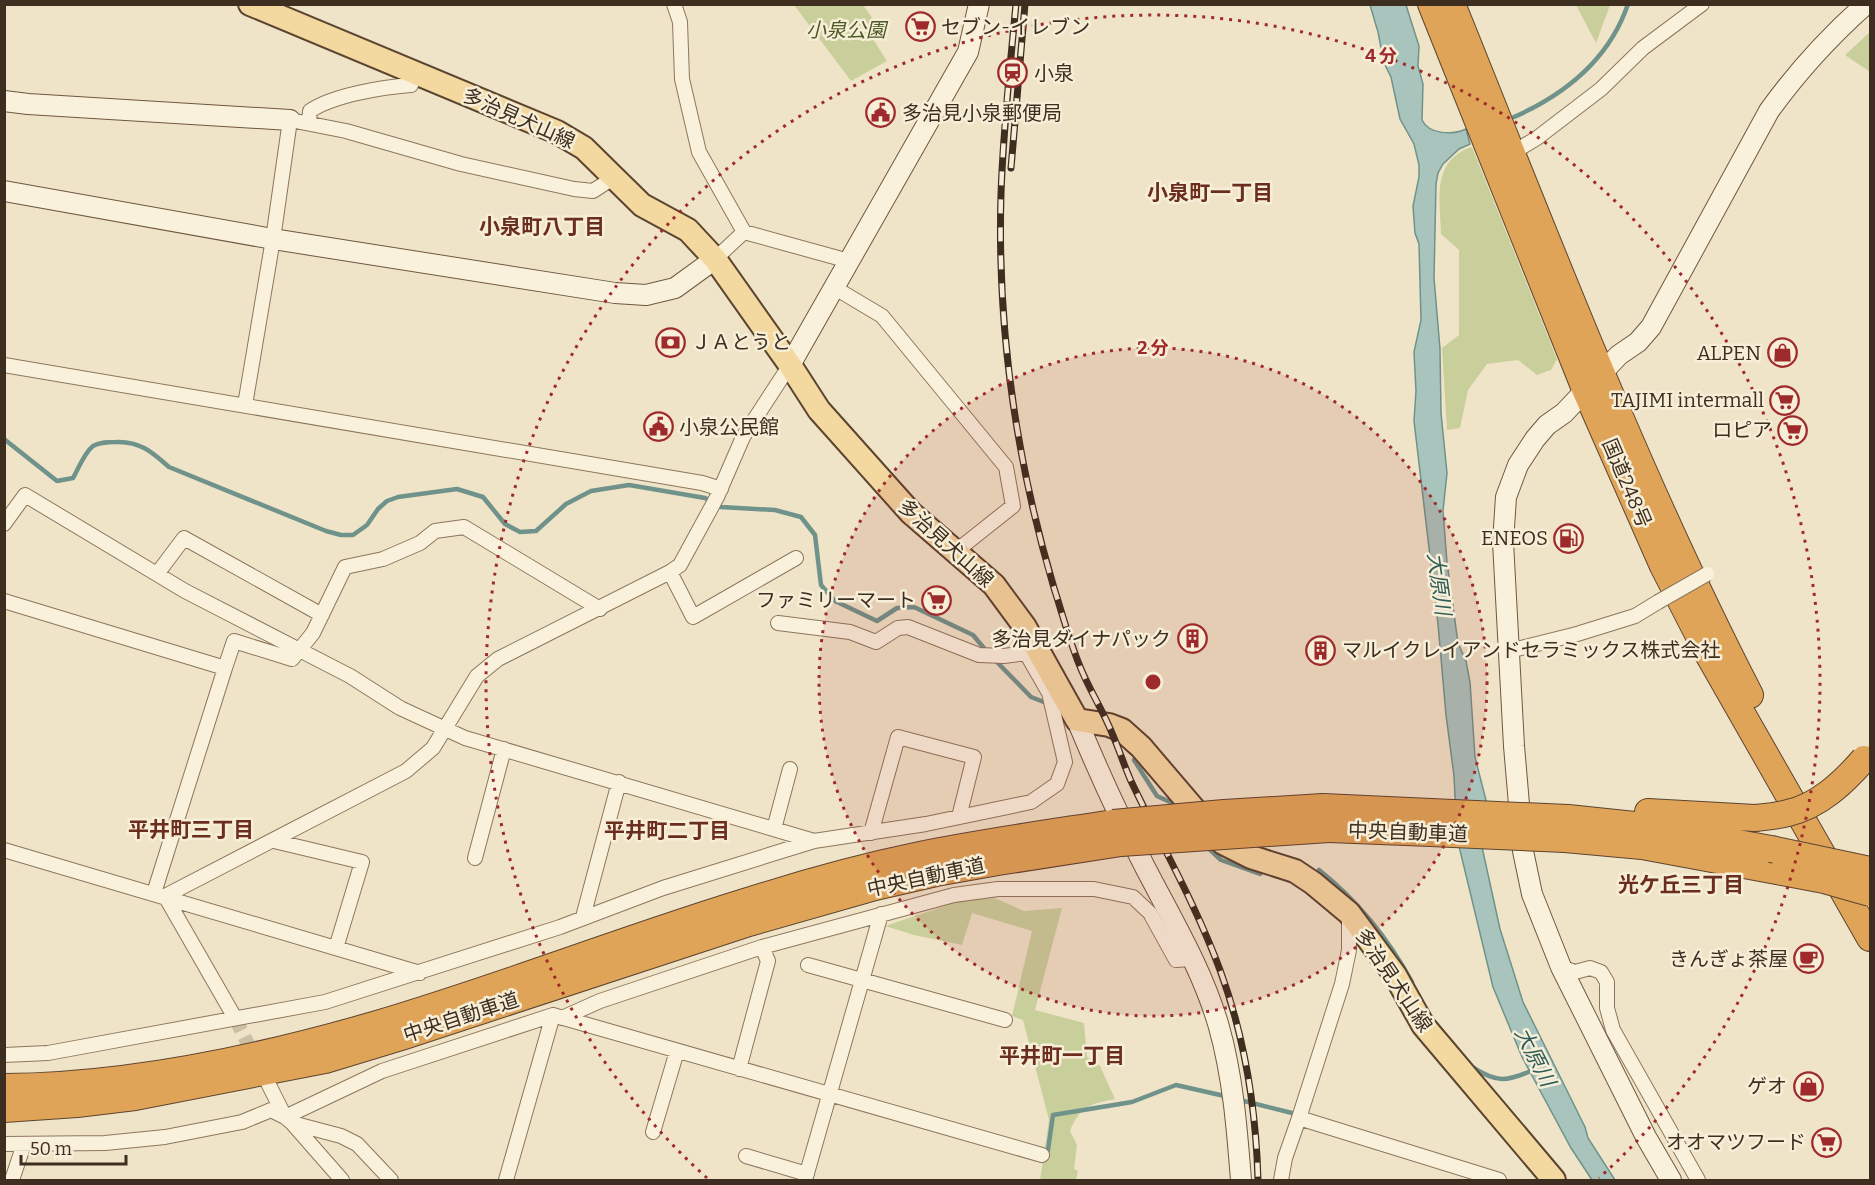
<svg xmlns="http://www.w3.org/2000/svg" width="1875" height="1185" font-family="Bitter,'Noto Sans JP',serif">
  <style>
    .green { fill: #c9cf9b }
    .water { fill: #a9c4bc; stroke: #6f938a; stroke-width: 1.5 }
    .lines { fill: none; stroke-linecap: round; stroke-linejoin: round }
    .stream { stroke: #6f938a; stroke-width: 4.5 }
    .street-tunnel { stroke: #ccc0a6; stroke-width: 14; stroke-dasharray: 14 7; stroke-linecap: butt }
    .street-casing { stroke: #8d765c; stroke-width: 16 }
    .secondary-casing { stroke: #6f573f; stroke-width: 22 }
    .primary-casing { stroke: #5b4430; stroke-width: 26 }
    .highway-casing { stroke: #5b4430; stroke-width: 28 }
    .street { stroke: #faf1dc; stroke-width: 14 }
    .secondary { stroke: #faf1dc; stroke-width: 20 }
    .primary { stroke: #f3d9a0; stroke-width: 22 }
    .highway { stroke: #e0a458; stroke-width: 26 }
    .rail-casing { stroke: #3d2e20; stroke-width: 7 }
    .rail { stroke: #f7eed8; stroke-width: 4.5; stroke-dasharray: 14; stroke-linecap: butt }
    .street-bridge-casing { stroke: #8d765c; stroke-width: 16; stroke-linecap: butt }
    .highway-bridge-casing { stroke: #5b4430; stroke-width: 28; stroke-linecap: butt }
    .street-bridge { stroke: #faf1dc; stroke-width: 14 }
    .highway-bridge { stroke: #e0a458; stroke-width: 26 }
    .ring { fill: none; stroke: #9e2a2b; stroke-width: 3; stroke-dasharray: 3 6 }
    .labels { text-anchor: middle; stroke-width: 5; stroke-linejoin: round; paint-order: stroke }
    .poi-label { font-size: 20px; fill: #3d2e20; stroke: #f7eed8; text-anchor: end }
    .park-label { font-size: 20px; font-style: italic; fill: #4d5a26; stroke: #f7eed8 }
    .street-label { font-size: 20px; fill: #3d2e20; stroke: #f7eed8 }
    .neighbourhood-label { font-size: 21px; font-weight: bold; fill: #6b2e1e; stroke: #f7eed8 }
    .water-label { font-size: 21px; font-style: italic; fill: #2f5d5a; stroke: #f7eed8 }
    .centre { fill: #9e2a2b; stroke: #f7eed8; stroke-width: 3 }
    .ring-label { font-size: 18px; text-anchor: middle; font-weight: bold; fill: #9e2a2b; stroke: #f7eed8; stroke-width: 5; stroke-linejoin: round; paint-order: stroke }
  </style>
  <rect width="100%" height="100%" fill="#f0e4c8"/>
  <path class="green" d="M 794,5 L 863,5 L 880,29 L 871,36 L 887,61 L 851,81 Z
    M 1576,5 L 1610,5 L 1596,43 Z
    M 1870,32 L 1870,72 L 1845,55 Z
    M 1472,147 L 1557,359 L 1551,370 L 1537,375 L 1518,360 L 1487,364 L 1468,390 L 1460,428 L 1447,430 L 1442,348 L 1459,335 L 1459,250 L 1441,234 C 1440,200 1431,160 1472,147 Z
    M 995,898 L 1024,911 L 1062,908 L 1035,1010 L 1084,1023 L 1087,1057 L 1100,1066 L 1115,1099 C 1090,1104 1080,1106 1070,1131 L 1077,1145 L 1074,1169 L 1078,1171 L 1076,1180 L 1040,1180 L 1049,1120 L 1023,1020 L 1012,1016 L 1032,931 L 972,913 L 962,945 L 914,935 L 885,926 L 963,900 Z"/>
  <path class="water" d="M 1370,5 L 1406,5 L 1419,46 L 1418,66 L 1423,84 L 1422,120 C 1429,135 1453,135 1466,129 L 1470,144 L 1459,149 L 1443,164 L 1438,173 L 1436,184 L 1434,278 L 1440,349 L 1441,413 L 1447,473 L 1443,511 L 1447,562 L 1458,643 L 1466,661 L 1470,682 L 1475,757 L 1490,816 L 1482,847 L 1500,929 L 1523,1002 L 1585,1127 L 1588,1138 L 1615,1180 L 1592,1180 L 1571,1148 L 1522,1057 L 1493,987 L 1457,838 L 1454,776 L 1446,715 L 1438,624 L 1414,421 L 1416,391 L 1414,352 L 1421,320 L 1419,244 L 1415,233 L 1413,206 L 1419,177 L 1419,165 L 1414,144 L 1400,119 L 1391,77 L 1384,63 L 1378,32 Z"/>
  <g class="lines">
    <path class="stream" d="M 1514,117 C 1566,94 1609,60 1628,4
      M 4,439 L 57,481 L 73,478 C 79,468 84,453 93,446 C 100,442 108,442 116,442 C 140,441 152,452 169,467 L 326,531 L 341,535 L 353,535 L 367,525 L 378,509 L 387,501 L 398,497 L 457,489 L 483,497 L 505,524 L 520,532 L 536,531 L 566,504 L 591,491 L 629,485 L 705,498 L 721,507 L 775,510 L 801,517 L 815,535 L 821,585 L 835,601 L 877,621 L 897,608 L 914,607 L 973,635 L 988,653
      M 994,659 L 1031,697 L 1049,704
      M 1134,760 L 1157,796 L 1170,802 L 1176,809
      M 1206,846 L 1221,860 L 1260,874
      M 1319,870 C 1358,901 1388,938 1412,982
      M 1472,1067 C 1497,1083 1507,1082 1533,1070
      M 1240,1100 L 1292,1113
      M 1048,1150 L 1053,1115 L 1132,1102 L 1176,1085 L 1229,1097"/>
    <path class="street-tunnel" d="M 235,1018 L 256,1060"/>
    <defs>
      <path id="street" d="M 674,4 L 680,22 L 682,79 L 699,152 L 744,232 L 715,259
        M 309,123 L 310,111 C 333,95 384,87 411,85 L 416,73
        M 1512,153 L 1537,138 L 1601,89 L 1643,48 L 1702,4
        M 744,232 L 849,261
        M 835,288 L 882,316 L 1006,467 L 1013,506 L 955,552
        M 4,365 L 702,483 L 721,489
        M 245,405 L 273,239 L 290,120 L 346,131 L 461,164 L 574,189 L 593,191 L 613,178
        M 4,524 L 25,495 L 185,591 L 350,676 L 400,708 L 465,738 L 814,841
        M 670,572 L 693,617 L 796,558
        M 157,574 L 184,538 L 322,615
        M 4,601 L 225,668 L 154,893
        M 778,623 L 850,632 L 876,642 L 898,628 L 908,627 L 979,655 L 1004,656 L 1033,652
        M 1509,651 L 1577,634 L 1635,616 L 1658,602
        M 225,668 L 234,641 L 292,659 L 313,633 L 345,567 L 383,559 L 420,543 L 435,531 L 464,527 L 600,609
        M 774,829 L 790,769
        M 871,833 L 898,737 L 974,757 L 959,817
        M 274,841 L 362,862 L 336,948
        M 4,850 L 420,973
        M 475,858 L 504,749
        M 165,896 L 406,771 L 433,748 L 477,676 L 498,659 L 670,572 L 680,565 L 717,497 L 743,437 L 790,365
        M 165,896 L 235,1018
        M 1349,913 L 1349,950 L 1342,984 L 1299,1118 L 1499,1180
        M 583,917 L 619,782
        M 808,965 L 1005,1020
        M 1561,967 L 1575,972 L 1590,968 L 1601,972 L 1607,982 L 1607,1008 L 1613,1030 L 1698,1180
        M 562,1018 L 600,1001 L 762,947 L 954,895 L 998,889 L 1094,889 L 1133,897 L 1150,913 L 1176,960 L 1192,959
        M 4,1055 L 48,1053 L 325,1002 L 560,927 L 663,888 L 814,841 L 926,824 L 1031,802 L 1057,784 L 1065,762 L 1049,693 L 1026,653
        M 739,1069 L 768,961 L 762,947
        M 268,1083 L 285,1117
        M 285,1117 L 382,1071 L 553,1015 L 1042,1155
        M 292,1123 L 341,1136 L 357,1144 L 391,1180
        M 653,1132 L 677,1051
        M 4,1144 L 105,1143 L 165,1137 L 242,1122 L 271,1110 L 285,1117 L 292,1123 L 342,1180
        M 746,1156 L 807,1174
        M 12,1180 L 24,1144
        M 506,1180 L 553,1015
        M 805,1180 L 881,914
        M 1281,1180 L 1285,1158 L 1299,1118"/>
      <path id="secondary" d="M 4,101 L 28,104 L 290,120
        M 4,191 L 273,239 L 615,293 L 646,295 L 675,288 L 715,259
        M 790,365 L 968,52 L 979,4
        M 1077,720 C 1098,771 1121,821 1146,869 C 1173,921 1203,971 1219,1027 C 1233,1077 1237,1129 1241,1180
        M 1671,1180 L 1646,1137 L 1561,967 L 1532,894 L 1523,851 L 1514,746 L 1503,542 L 1506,497 L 1518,465 L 1535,439 L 1547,425 L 1564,413 L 1619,355 L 1638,342 L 1651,327 L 1769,111 C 1797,72 1830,36 1866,4"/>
      <path id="primary" d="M 250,4 L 557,132 L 584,148 L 642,205 L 688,230 L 715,259 L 790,365 L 819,410 L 911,513 L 994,585 L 1025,627 L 1077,720 L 1109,725 L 1122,730 L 1141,747 L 1223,843 L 1251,857 L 1295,871 L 1313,883 L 1349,913 L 1395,975 L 1423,1025 L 1554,1180"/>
      <path id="highway" d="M 1431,4 L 1585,389 L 1663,566 L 1708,654 L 1870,938
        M 1452,4 C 1546,237 1635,472 1750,695
        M 1323,807 L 1431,812
        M 1648,812 L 1755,818
        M 1568,818 L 1644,826 L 1771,849
        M 1329,829 L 1431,833
        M 1565,839 L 1642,846 L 1782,872
        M 4,1087 C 130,1086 257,1059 377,1024 C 502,987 624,939 748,901 C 804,883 862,867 920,855 C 984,842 1049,833 1113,823
        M 4,1109 L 77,1104 L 135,1097 L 325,1060 L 404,1036 L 749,923 L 875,887 L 936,873 L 998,862 L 1121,843"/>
    </defs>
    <use href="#street" class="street-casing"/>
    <use href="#secondary" class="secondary-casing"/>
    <use href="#primary" class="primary-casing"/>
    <use href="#highway" class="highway-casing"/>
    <use href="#street" class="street"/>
    <use href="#secondary" class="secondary"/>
    <use href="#primary" class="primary"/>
    <use href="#highway" class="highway"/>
    <defs>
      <path id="rail" d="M 1016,4 C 1010,68 1003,131 1001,194 C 997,327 1016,460 1054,588 C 1062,613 1069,639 1079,664 C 1087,685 1099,704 1108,724 C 1117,743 1123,763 1131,781 C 1161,844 1196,905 1220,970 C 1245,1038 1256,1109 1258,1180
        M 1011,168 L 1025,4"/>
    </defs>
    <use href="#rail" class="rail-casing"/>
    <use href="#rail" class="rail"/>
    <defs>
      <path id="street-bridge" d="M 1658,602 L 1707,574"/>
      <path id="highway-bridge" d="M 1431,812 L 1568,818
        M 1755,818 C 1766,817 1777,816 1788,813 C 1819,806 1844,782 1864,759
        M 1113,823 L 1224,813 L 1323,807
        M 1431,833 L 1565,839
        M 1121,843 L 1329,829
        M 1771,849 L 1870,870
        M 1782,872 L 1824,880 L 1870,893"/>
    </defs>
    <use href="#street-bridge" class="street-bridge-casing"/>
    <use href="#highway-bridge" class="highway-bridge-casing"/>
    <use href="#street-bridge" class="street-bridge"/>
    <use href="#highway-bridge" class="highway-bridge"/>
  </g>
  <circle cx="1153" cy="682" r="334" fill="#9e2a2b" fill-opacity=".12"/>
  <g class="ring">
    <circle cx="1153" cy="682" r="334"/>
    <path d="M707 1178A667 667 0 1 1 1599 1178"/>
  </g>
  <defs>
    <symbol id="supermarket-ring" viewBox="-11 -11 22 22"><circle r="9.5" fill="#f7eed8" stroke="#9e2a2b" stroke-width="1.5"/><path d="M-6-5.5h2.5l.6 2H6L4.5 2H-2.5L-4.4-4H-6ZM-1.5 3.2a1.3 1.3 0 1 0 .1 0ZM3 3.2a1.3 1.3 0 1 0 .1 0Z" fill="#9e2a2b"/></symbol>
    <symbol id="station-ring" viewBox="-11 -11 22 22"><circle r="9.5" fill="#f7eed8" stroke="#9e2a2b" stroke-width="1.5"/><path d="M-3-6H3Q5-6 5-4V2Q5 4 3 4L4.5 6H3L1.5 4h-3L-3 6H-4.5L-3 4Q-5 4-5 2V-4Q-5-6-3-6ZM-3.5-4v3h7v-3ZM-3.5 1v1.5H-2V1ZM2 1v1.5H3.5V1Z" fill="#9e2a2b"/></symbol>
    <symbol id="civic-ring" viewBox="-11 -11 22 22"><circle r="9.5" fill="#f7eed8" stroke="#9e2a2b" stroke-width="1.5"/><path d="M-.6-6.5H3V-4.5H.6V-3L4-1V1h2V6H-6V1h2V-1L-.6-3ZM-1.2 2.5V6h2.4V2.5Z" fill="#9e2a2b"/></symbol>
    <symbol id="bank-ring" viewBox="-11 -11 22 22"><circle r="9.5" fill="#f7eed8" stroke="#9e2a2b" stroke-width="1.5"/><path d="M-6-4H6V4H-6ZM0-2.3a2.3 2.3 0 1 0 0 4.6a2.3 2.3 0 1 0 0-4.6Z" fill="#9e2a2b"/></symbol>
    <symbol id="shop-ring" viewBox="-11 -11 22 22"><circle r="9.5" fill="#f7eed8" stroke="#9e2a2b" stroke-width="1.5"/><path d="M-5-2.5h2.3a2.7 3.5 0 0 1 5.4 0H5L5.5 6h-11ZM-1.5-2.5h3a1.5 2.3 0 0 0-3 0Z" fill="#9e2a2b"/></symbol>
    <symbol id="fuel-ring" viewBox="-11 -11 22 22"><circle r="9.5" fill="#f7eed8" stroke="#9e2a2b" stroke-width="1.5"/><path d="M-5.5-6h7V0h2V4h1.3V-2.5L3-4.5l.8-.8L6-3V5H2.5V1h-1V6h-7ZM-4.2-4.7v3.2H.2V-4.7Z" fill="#9e2a2b"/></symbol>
    <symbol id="building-ring" viewBox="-11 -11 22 22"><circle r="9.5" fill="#f7eed8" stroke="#9e2a2b" stroke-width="1.5"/><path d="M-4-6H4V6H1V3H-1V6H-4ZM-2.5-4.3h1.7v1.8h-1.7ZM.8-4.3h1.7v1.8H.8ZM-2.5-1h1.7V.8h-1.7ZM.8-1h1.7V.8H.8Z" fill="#9e2a2b"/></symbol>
    <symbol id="cafe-ring" viewBox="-11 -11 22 22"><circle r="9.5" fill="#f7eed8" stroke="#9e2a2b" stroke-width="1.5"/><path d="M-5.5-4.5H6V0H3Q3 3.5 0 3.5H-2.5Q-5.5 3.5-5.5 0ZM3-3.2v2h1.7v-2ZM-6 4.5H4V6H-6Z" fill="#9e2a2b"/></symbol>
  </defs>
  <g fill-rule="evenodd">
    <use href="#supermarket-ring" x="904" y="10" width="33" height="33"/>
    <use href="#station-ring" x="996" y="56" width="33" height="33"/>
    <use href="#civic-ring" x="864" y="96" width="33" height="33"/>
    <use href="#bank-ring" x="654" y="326" width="33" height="33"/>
    <use href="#shop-ring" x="1766" y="336" width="33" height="33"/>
    <use href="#supermarket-ring" x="1768" y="384" width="33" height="33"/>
    <use href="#civic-ring" x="642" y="410" width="33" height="33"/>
    <use href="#supermarket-ring" x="1776" y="414" width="33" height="33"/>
    <use href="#fuel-ring" x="1552" y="522" width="33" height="33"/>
    <use href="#supermarket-ring" x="920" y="584" width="33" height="33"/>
    <use href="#building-ring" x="1176" y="622" width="33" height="33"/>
    <use href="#building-ring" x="1304" y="634" width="33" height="33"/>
    <use href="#cafe-ring" x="1792" y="942" width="33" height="33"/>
    <use href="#shop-ring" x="1792" y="1070" width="33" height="33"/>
    <use href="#supermarket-ring" x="1810" y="1126" width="33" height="33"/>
  </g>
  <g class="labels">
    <g class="poi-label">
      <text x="941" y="34" text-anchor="start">セブン-イレブン</text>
      <text x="1034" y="80" text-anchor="start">小泉</text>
      <text x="902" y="120" text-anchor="start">多治見小泉郵便局</text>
      <text x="691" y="349" text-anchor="start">ＪＡとうと</text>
      <text x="1761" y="360">ALPEN</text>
      <text x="1764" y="407">TAJIMI intermall</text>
      <text x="679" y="434" text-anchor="start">小泉公民館</text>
      <text x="1772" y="437">ロピア</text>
      <text x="1548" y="545">ENEOS</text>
      <text x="916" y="607">ファミリーマート</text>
      <text x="1171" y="646">多治見ダイナパック</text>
      <text x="1342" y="657" text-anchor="start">マルイクレイアンドセラミックス株式会社</text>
      <text x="1788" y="966">きんぎょ茶屋</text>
      <text x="1787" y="1093">ゲオ</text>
      <text x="1806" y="1149">オオマツフード</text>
    </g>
    <g class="park-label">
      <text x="846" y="37">小泉公園</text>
    </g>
    <g class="street-label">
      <text transform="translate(519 118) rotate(24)" y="7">多治見犬山線</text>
      <text transform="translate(1627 483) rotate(67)" y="7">国道248号</text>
      <text transform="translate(946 543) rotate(42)" y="7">多治見犬山線</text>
      <text transform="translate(1408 832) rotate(2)" y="7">中央自動車道</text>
      <text transform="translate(926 877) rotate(-12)" y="7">中央自動車道</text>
      <text transform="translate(1394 980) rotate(56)" y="7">多治見犬山線</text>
      <text transform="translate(461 1017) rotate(-18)" y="7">中央自動車道</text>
    </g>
    <g class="neighbourhood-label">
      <text x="1210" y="200">小泉町一丁目</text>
      <text x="542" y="234">小泉町八丁目</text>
      <text x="191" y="837">平井町三丁目</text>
      <text x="667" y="838">平井町二丁目</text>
      <text x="1681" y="892">光ケ丘三丁目</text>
      <text x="1062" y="1063">平井町一丁目</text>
    </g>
    <g class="water-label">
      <text transform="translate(1439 584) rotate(82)" y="7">大原川</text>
      <text transform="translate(1535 1057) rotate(63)" y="7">大原川</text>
    </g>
  </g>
  <circle cx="1153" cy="682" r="9" class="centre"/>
  <g class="ring-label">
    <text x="1381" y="62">4 分</text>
    <text x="1153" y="354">2 分</text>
  </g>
  <rect width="1875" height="1185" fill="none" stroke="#3d2e20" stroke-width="12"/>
  <path d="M21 1155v9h105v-9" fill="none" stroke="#3d2e20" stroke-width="3"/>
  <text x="30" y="1155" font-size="18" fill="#3d2e20" stroke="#f7eed8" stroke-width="4.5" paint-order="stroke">50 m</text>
</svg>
